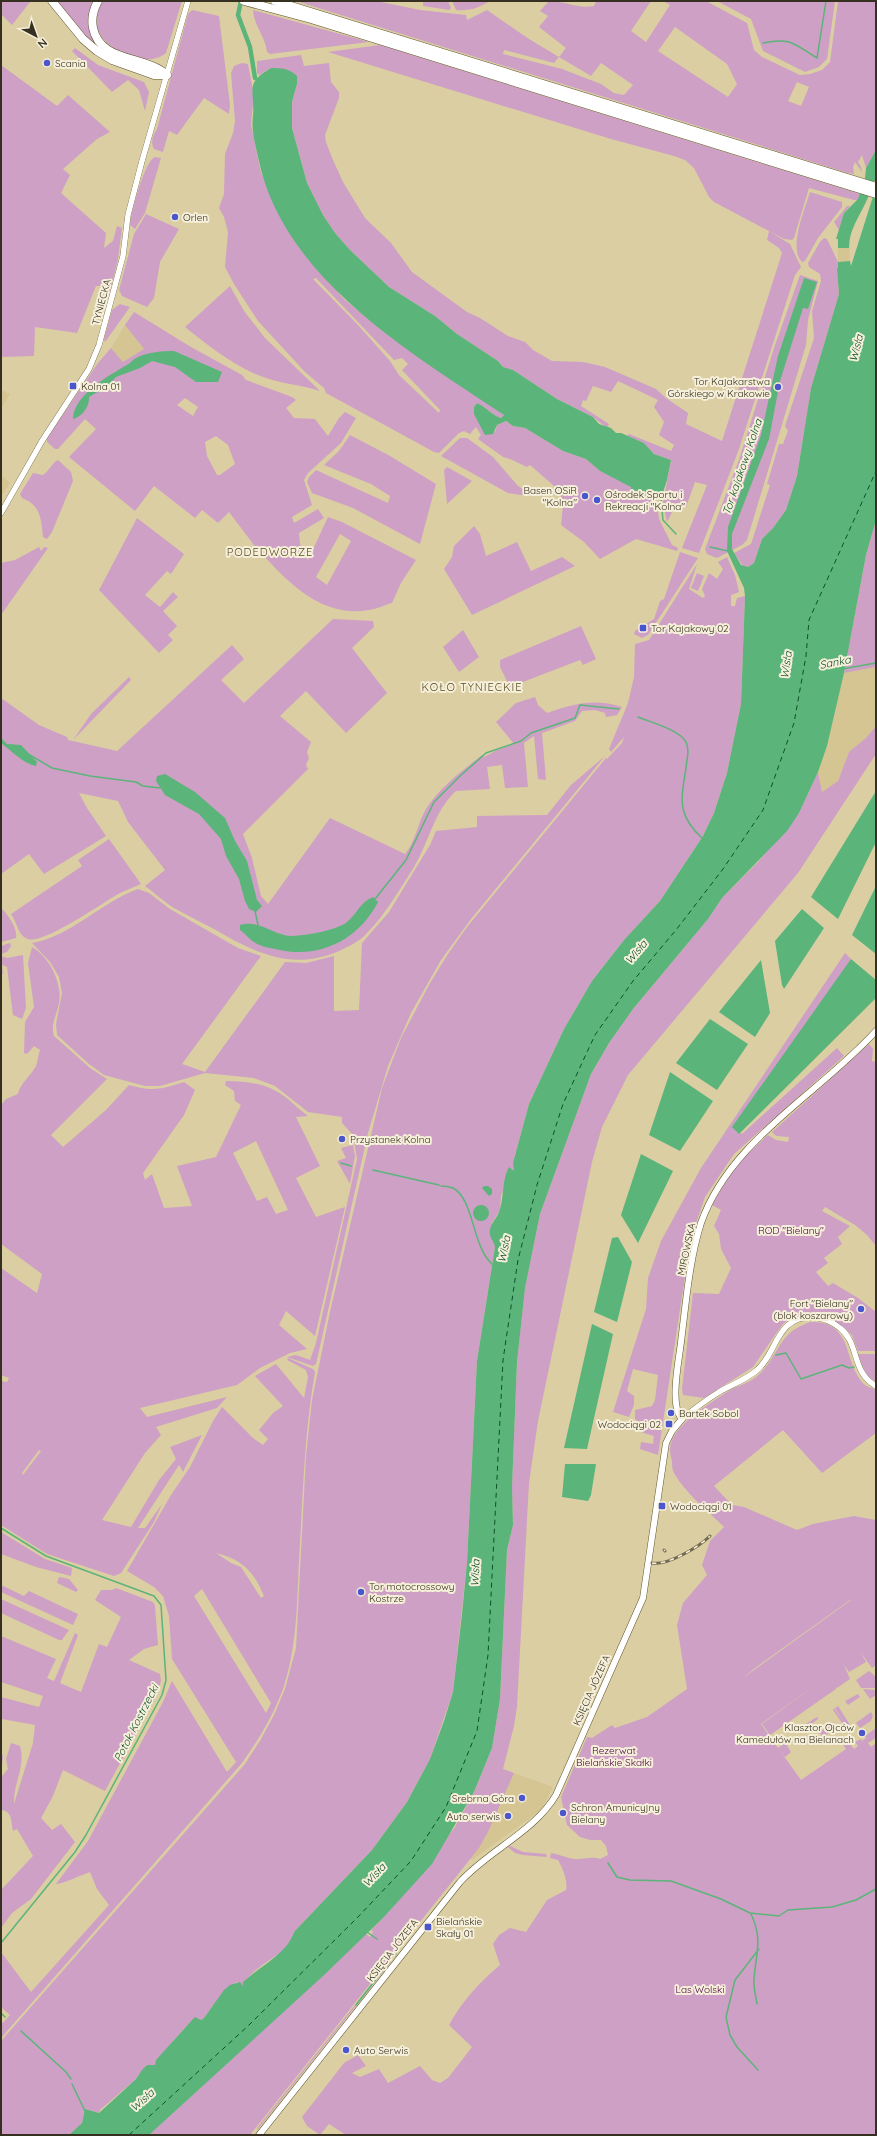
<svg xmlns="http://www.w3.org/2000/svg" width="877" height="2136" font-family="Quicksand,sans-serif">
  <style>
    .built { fill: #d4c592 }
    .green { fill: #cea0c5; fill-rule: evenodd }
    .water { fill: #5bb47a }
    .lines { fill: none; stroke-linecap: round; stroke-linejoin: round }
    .stream { stroke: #5bb47a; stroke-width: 1.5 }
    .canal { stroke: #5bb47a; stroke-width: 4.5 }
    .ferry { stroke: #0c512b; stroke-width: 1; stroke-dasharray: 5 4; stroke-linecap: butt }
    .tertiary-casing { stroke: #5f542c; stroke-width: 6 }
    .secondary-casing { stroke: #5f542c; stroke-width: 7 }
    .motorway-casing { stroke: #5f542c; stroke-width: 9 }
    .tertiary { stroke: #fff; stroke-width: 5.5 }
    .secondary { stroke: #fff; stroke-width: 6 }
    .motorway { stroke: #fff; stroke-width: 8 }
    .rail-casing { stroke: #736b50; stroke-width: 3 }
    .rail { stroke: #f6efda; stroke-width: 1.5; stroke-dasharray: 4.5; stroke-linecap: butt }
    .poi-dot { fill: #4a57cc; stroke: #f6efda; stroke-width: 1.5 }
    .labels { text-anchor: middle; stroke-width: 4; stroke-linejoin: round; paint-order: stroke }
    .poi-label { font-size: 10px; fill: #35301f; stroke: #f6efda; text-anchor: start }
    .street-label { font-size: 10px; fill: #35301f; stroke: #f6efda }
    .park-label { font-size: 10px; fill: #490342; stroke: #f6efda }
    .water-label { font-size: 11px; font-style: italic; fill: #0c512b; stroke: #f6efda }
    .neighbourhood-label { font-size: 11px; letter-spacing: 1px; fill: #594d26; stroke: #f6efda }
  </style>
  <rect width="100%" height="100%" fill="#dbcea3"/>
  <path class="built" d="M 838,242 L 849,242 L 850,261 L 838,262 Z
    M 125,325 L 144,349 L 123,362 L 111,348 Z
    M 1,390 L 10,394 L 1,408 Z
    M 1,475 L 10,483 L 1,497 Z
    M 876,667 L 876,726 L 866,738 L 849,752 L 838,781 L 822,792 L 818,772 L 827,746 L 844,673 Z
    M 514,1773 L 553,1787 L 541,1810 L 472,1860 L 470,1858 L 479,1848 L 488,1832 Z"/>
  <path class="green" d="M 1,1 L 29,1 L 30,2 L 12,25 L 1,14 Z
    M 56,1 L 96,1 L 92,32 L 115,57 L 90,42 Z
    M 103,1 L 182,1 L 166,53 C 140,75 73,35 103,1 Z
    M 296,1 L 376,1 L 420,10 L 466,15 L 467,20 L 487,10 L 529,39 L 559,57 L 566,48 L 539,27 L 548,16 L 540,11 L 549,1 C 565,1 578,9 594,6 L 596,1 L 651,1 L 631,31 L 646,42 L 670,5 L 663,1 L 706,1 L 747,23 L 754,50 L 762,57 L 800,75 L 810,74 L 822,70 L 830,62 L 838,1 L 876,1 L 876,150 L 866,168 L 862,155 L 858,162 L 861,167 L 862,172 L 855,162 L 853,167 L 854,174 L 848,173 ZM 675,27 L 727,64 L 737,84 L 728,97 L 658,51 ZM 504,50 L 554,63 L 559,57 L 591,76 L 601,63 L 633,85 L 624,95 L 614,93 L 601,84 L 562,69 L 503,54 ZM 797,82 L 809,87 L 801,106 L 788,101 Z
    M 423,1 L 448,1 L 451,8 L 449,10 L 423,6 Z
    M 452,1 L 490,1 C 478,8 471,11 456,10 Z
    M 717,1 L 835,1 L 827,59 L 819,67 L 805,72 L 763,51 L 751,19 Z
    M 192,10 L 219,16 L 230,105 L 229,114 L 204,98 L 177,135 L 169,131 L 163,152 L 154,149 C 150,142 153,135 157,129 L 188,14 Z
    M 253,10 L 369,42 L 270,54 L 267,52 C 265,36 254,26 253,10 Z
    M 380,45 L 860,194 L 858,200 L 854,200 L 809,188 L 794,238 L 792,240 L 784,239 L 714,202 L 709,197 L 694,168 L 685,160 L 674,156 L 611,139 L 328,52 Z
    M 75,48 L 98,65 L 144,82 L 149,92 L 145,111 L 139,90 L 128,80 L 112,92 L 72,51 Z
    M 301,55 L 304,66 L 329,63 L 331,82 L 339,92 L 339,98 L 325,135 L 326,142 L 333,160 L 343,182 L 365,218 L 391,243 L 412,272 L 467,312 L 480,318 L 508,336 L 525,342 L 533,350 L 552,361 L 583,362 L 605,367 L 656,389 L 666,398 L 688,413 L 686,424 L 722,441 L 782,253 L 779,248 L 767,240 L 769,231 L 790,244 L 801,267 L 795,275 L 739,449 L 699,553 L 682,548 L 707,485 L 695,482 L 686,507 L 676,504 L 667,522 L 663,503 L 671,460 L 654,454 L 644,443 L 627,436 L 629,434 L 671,451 L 674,445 L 659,435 L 664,422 L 654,407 L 658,400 L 618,381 L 611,392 L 593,386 L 586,401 L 583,400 L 581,406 L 609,424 L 607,428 L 593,417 L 557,399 L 513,370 L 503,367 L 498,361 L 457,334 L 435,316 L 389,287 L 350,250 L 335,233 L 323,215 L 307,183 L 292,128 L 292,102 L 297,84 L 271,68 L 259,75 L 257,73 L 257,61 Z
    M 242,63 L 248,64 L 254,95 L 251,124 L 261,173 L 305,255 L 344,299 L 384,332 L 504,415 L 501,418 C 492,415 486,407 477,403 L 474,407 L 495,432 L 497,425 L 506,421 L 513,426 L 525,428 L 563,451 L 586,459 L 600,471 L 656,498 L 659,519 L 672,545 L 678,548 L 677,551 L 636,539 L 600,559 L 584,542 L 561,525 L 563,505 L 559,504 L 562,493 L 530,465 L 527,467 L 510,459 L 503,457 L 478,439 L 481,435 L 476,427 L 470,434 L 464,431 L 459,433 L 439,453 L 434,452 L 326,393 L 324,388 L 305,372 L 258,321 L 234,284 L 225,267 L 228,232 L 224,217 L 219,208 L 224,194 L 225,154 L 233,133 L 235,121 L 231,73 L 234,66 ZM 316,278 L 394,360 L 402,358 L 408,364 L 402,370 L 440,410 L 439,413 L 399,375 L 390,361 L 358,325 L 313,279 Z
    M 1,65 L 57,106 L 68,95 L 110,132 L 97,139 L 63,169 L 70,175 L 61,193 L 106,233 L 104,248 L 113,241 L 117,226 L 122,228 L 118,259 L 110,292 L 103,292 L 101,286 L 96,286 L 77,333 L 35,327 L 34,356 L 1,357 Z
    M 155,157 L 161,158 L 145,213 L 135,229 L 130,225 C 131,212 145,160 155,157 Z
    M 810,192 L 842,202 L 842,207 L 818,238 L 805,261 L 802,262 C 788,248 805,209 810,192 Z
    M 847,206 L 850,206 L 844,213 L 839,230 L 834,222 Z
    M 146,214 L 179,229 L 160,262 L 154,298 L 147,307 L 122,296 L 119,290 L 134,234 Z
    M 824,238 L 827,239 L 838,262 L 838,269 L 837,269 L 839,294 L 811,388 L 797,476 L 786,510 L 773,528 L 762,539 L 754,563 L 748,567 L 743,566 L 734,553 L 751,544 L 770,485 L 767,484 L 779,444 L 783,444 L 788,431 L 785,426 L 814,338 L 812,311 L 821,281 L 820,274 L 809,267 L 808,263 L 820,242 Z
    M 800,275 L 818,281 L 808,320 L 806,345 L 747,540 L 742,545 L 717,558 L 707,554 L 705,549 L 739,460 L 774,348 Z
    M 230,286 L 244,311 L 265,338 L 320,391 C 302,385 283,384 266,378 C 236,368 209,346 185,327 Z
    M 120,304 L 130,307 L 105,342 L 104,339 L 112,310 Z
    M 134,312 L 191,347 L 242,375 L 246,380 L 292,397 L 296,400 L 286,408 L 294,418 L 315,419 L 328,436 L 339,418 L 345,412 L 356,418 L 341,443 L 308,473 L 304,480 L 312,505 L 292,517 L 294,523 L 318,509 L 324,518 L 299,533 L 300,544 L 308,560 L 328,517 L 342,522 L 416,560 L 401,583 L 392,603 C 385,605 377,609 369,610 C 326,618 292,587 266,558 L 263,557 L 229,512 L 218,523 L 202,510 L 195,518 L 154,486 L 135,511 L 69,457 L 96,429 L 85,419 L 58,449 L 55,449 L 47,442 L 47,438 L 98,363 L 111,348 L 123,362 L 144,349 L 125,325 ZM 185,398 L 198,407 L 193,416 L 177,405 ZM 216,436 L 228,445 L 235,464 L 220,475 L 217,475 L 207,456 L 205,442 ZM 340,534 L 351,541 L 327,585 L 316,577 Z
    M 350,435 L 390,456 L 436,484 L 420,544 L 353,508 L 312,493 L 307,482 L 309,477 L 316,470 L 388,503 L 390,496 L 371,484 L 324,465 L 339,451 Z
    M 460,438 L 467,438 L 493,457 L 518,486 L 529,493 L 528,496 L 508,493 L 441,456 Z
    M 58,460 L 71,472 L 73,481 L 52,532 L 47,539 L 43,537 C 41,519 41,505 22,498 L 20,494 L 33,473 L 43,475 C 49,471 52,463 58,460 Z
    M 447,467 L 472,481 L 447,504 L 444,470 Z
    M 137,518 L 184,554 L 171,574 L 167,571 L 145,595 L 160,607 L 173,592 L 178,597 L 163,611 L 177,626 L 168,635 L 173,640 L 159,653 L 99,590 Z
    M 876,520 L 876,667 L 844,673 L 866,555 Z
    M 474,526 L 480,534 L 486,556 L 517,542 L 531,571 L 562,557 L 575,566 L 472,615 L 444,569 L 452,557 L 454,546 Z
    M 39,547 L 41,551 L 44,547 L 48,548 L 1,615 L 1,563 L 15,560 Z
    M 680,552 L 698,558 L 648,635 L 642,638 L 634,634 L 635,631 L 654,619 L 660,601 L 664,599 Z
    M 727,557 L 735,575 L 739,592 L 731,595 L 731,606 L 735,606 L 737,598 L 745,596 L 741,704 L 727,773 L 714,813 L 703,836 L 660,901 L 624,940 L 592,981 L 564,1029 L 529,1104 L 513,1163 L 515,1171 L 512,1171 L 506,1181 L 501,1196 L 500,1210 L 492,1223 L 495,1247 L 477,1361 L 467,1563 L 453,1692 L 430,1759 L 407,1802 L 372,1850 L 294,1932 C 292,1938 289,1947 284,1950 C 272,1959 247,1973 243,1986 L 237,1982 L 225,1990 L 204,2018 L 201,2020 L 195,2018 C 190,2021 157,2059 155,2065 L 147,2065 L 136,2079 L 100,2110 L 99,2113 L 85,2109 L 82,2123 L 69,2135 L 1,2135 L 1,2041 L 245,1764 L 261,1739 L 274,1715 L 285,1689 L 296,1648 L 306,1456 L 312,1400 L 330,1312 L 376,1114 L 382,1088 L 401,1038 L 430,983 L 448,954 L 467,927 L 606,758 L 607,759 L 622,743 L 624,737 L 611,752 L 609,749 L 628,703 L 634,677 L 635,644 L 649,640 L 697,564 L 689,589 L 703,598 L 705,596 L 702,589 L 709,573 L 717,579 L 723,569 L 718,562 Z
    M 697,573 L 704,576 L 698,591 L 691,588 Z
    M 333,619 L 373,621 L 374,627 L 352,648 L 387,693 L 346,733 L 306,691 L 280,716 L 311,742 L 307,752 L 309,758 L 306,765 L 308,769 L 243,834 L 252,858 L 261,896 L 268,904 L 330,818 L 405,854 C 416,841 417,824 426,809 C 439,788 463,770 482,755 L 484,757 L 499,749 L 514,744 L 496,722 L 516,703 L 535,697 L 538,705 L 547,713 C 574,704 594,698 622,707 L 617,715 L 606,717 L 605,713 L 595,710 L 582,711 L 575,721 L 542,733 L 546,780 L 538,779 L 534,736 L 524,743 L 528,787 L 505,788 L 502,765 L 487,767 L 490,789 L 456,791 C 434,811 429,842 414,867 C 400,889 385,915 367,933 C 359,942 349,946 339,951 C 290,972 254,952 212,928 C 199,921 186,915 174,908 C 164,902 155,893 145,886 L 165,870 L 128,822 L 118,801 L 79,793 L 87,808 L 106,836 L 44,874 L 29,854 L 1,874 L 1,698 L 39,725 L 67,737 L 68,740 L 117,751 L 232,645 L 244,659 L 221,680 L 244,703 Z
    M 581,626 L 596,659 L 583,665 L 580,660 L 510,687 L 500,667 L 500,660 Z
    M 463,630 L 479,657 L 459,672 L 443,647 Z
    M 129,677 L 131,680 L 73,740 L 91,714 Z
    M 876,726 L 876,754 L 798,873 L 628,1075 L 602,1127 L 592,1162 L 538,1421 L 529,1483 L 517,1707 L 514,1726 L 503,1769 L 514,1773 L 488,1832 L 479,1848 L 400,1947 L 393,1954 L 388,1950 L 387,1952 L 389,1954 L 387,1958 L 389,1960 L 250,2135 L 149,2135 L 366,1934 L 370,1937 L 373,1932 L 371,1930 L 382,1919 L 455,1827 L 474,1792 L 492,1748 L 500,1699 L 507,1550 L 513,1525 L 512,1487 L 517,1362 L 525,1287 L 540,1214 L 591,1074 L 609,1043 L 633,1009 L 708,919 L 722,898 L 758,862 L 799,813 L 818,772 L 822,792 L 838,781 L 849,752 L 866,738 Z
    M 605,756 L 471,919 L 441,960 L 411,1013 L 388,1066 L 368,1133 L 316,1364 L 313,1366 L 287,1357 L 296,1355 L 310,1360 L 316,1343 L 357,1159 L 353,1135 L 342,1123 L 342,1117 L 308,1112 L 275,1086 L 254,1078 L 205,1073 L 160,1086 L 145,1086 L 104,1075 L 89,1064 L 57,1035 L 56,1024 L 62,993 L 59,977 L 50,962 L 32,943 C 72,936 101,902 138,889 L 149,893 L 170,909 L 238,948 L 261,956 L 182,1064 L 205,1072 L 285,962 L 306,963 L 334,956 L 334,1011 L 359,1010 L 362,943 L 389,912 L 430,845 L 436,831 L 477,827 L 477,816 L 547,815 L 571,785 Z
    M 109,839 L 141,884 C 134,887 126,890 118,894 C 103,903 42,945 28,939 C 18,936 17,922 11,914 L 82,866 L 78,860 Z
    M 1,907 C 7,915 18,927 16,938 L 1,942 Z
    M 10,943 L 11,946 L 7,952 L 1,954 L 1,946 Z
    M 32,947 C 49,956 63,984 59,1003 C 57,1015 50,1024 54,1036 L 90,1068 L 107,1079 L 51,1135 L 63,1147 L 106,1110 L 129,1085 C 153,1092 162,1089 184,1082 L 195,1090 L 184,1115 L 143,1173 L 145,1180 L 152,1174 L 164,1208 L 192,1206 L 177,1166 L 216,1157 L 241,1105 L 235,1101 L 234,1091 L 225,1085 L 226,1081 C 252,1082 267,1083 288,1099 C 295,1105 301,1111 308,1116 L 296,1117 L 320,1166 L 296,1178 L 316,1217 L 345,1207 L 315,1336 L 286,1311 L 279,1325 L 307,1349 L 290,1353 L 260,1368 L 237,1385 L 140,1408 L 147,1417 L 227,1397 L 217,1408 L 156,1427 L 161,1435 L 145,1453 L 102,1520 L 131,1527 L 159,1480 L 176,1459 L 170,1447 L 202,1435 L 183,1472 L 179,1465 L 138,1528 L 145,1528 L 162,1504 L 154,1522 L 121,1573 L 114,1576 L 47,1554 L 1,1525 L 1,1381 L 7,1382 L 9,1378 L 1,1375 L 1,1268 L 37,1293 L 42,1274 L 1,1244 L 1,1105 L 6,1099 L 18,1094 C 20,1083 31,1076 36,1066 C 38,1061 38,1055 40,1050 L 34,1046 L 27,1054 L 24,1053 L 25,1022 L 34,1007 L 28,963 ZM 256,1141 L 288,1210 L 276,1214 L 267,1197 L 257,1201 L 233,1153 ZM 39,1450 L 41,1451 L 23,1475 L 22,1473 Z
    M 845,953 L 851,959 L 739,1134 L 743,1133 L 837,1048 L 844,1056 L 734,1154 L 705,1197 L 694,1229 L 687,1263 L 658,1455 L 640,1449 L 641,1442 L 653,1444 L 654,1436 L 641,1432 L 642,1424 L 635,1419 L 635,1410 L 652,1406 L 655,1400 L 658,1375 L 633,1369 L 627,1391 L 634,1396 L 634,1405 L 629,1417 L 613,1412 L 646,1309 L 648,1278 L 661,1241 L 701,1168 Z
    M 23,955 L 26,1008 L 22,1019 L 13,1015 L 7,967 L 2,965 L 3,974 L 1,974 L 1,956 L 7,958 Z
    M 869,1044 L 873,1049 L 872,1061 L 876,1062 L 876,1246 L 867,1235 L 855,1225 L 825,1207 L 822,1211 L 850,1226 L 838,1237 L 842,1244 L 824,1258 L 828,1263 L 816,1272 L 828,1286 L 833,1283 L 858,1298 L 876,1312 L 876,1351 L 858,1351 L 852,1335 L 832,1318 L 823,1314 L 801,1314 L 790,1318 L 782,1325 L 753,1367 L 704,1398 L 683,1395 L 682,1389 L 693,1293 L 719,1294 L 731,1268 L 721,1249 L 719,1234 L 714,1226 L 721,1210 L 712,1205 L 729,1176 L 746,1155 L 768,1135 L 776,1140 L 788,1142 L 789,1137 L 776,1136 L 772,1132 Z
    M 353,1145 L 355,1156 L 350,1184 L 337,1161 L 346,1158 L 341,1148 Z
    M 810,1322 C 855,1321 842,1363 865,1385 C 867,1387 873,1388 876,1390 L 876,1433 L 822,1473 L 783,1430 L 714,1486 L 732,1505 L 744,1507 L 797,1530 L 813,1524 L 854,1516 L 876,1520 L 876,1665 L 872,1668 L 861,1653 L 866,1662 L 849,1672 L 844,1665 L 850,1679 L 837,1688 L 836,1687 L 836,1689 L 770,1735 L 762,1724 L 825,1678 L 761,1724 L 801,1780 L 846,1749 L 844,1746 L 846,1740 L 854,1749 L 858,1746 L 855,1742 L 861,1739 L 862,1741 L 866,1738 L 865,1736 L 876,1728 L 876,1738 L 868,1743 L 871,1747 L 876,1743 L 876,2135 L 346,2135 L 329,2124 L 320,2135 L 307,2126 L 302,2117 L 344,2063 L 358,2055 L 366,2066 L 352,2073 L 360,2077 L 379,2069 L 388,2083 L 420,2066 L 432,2080 L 440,2083 L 448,2078 L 472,2047 L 449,2025 C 462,2001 479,1983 500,1965 L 493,1944 L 499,1935 L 510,1928 L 526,1932 L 547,1900 L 566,1890 C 568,1881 563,1869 558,1860 L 550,1858 L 551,1853 C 559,1854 566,1858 574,1859 C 583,1860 591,1856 600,1859 L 608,1855 L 606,1846 L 601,1840 L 590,1840 L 580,1837 L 567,1825 L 561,1797 L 587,1737 L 592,1738 L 612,1725 L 615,1728 L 647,1717 L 687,1689 L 677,1625 L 683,1603 L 707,1575 L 702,1565 L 710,1541 L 724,1527 C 708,1511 685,1493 674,1473 C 672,1470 672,1465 672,1461 C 671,1458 670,1453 670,1449 C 671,1426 709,1404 727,1392 C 736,1386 747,1384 756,1377 C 781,1356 775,1334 810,1322 ZM 850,1600 L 851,1600 L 743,1678 L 755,1668 Z
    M 858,1354 L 876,1354 L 876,1382 C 865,1376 862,1365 858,1354 Z
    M 288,1358 L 313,1369 L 315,1372 C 304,1434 303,1497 299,1560 C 297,1603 297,1647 283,1689 C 273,1716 259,1739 242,1763 L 1,2038 L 1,2021 L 3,2023 L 10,2015 L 1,2007 L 1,1952 L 31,1992 L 109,1905 L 97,1889 L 90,1872 C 81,1875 63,1884 56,1884 L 88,1841 L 163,1702 L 172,1681 L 227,1772 L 236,1762 L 172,1659 L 169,1616 L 163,1596 L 154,1587 L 127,1571 L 171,1495 L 190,1467 L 213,1421 L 222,1407 L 253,1438 L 263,1445 L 268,1439 L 259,1430 L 273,1413 L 283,1406 L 255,1376 L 276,1364 L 304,1398 L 308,1377 L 306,1370 L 287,1360 ZM 216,1553 C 242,1559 254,1572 264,1596 L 261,1598 L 241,1567 L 231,1563 ZM 202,1589 L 271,1703 L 266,1713 L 194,1596 Z
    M 1,1532 L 45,1559 L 72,1568 L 71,1576 L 36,1567 L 1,1554 Z
    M 59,1577 L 69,1579 L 78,1590 L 76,1592 L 57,1583 Z
    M 1,1585 L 24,1596 L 29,1591 L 78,1614 L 73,1625 L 1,1592 Z
    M 116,1588 L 153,1602 L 155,1606 L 158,1645 L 144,1649 L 129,1660 L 160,1674 L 161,1681 L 156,1697 L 105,1791 L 63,1770 L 53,1796 L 41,1818 L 52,1830 L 61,1824 L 75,1842 L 31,1899 L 12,1913 L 1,1928 L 1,1890 L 33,1856 L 17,1829 L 13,1831 C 11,1823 13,1811 1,1810 L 1,1755 L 3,1755 L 1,1777 L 8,1769 L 6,1759 L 11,1743 L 20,1746 C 26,1766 13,1784 14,1804 L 33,1743 L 35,1725 L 2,1719 L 1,1730 L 1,1697 L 39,1707 L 43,1696 L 1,1682 L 1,1636 L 56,1659 L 47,1678 L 54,1681 L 75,1633 L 78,1635 L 60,1683 L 81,1692 L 99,1644 L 107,1647 L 121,1617 L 95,1600 L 101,1590 L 112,1590 Z
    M 1,1599 L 69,1630 L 62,1640 L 59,1640 L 1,1613 Z
    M 869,1671 L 876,1677 L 876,1688 L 861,1688 L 856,1680 Z
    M 863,1689 L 876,1690 L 876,1695 L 870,1699 Z
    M 858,1694 L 860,1697 L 848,1705 L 845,1701 Z
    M 838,1706 L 850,1725 L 847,1727 L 851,1731 L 849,1733 L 833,1710 L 834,1708 L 846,1725 L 835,1708 Z
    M 871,1712 L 873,1716 L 871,1721 L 860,1728 L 856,1723 Z
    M 817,1717 L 818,1719 L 800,1732 L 798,1729 Z
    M 834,1722 L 837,1727 L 823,1737 L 819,1732 Z
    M 791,1739 L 792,1742 L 787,1746 L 791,1752 L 785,1757 L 778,1748 Z
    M 510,1846 L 523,1852 L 546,1854 L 547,1857 L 523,1855 L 515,1853 L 508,1847 Z
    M 390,1961 L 391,1962 L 257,2130 L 257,2128 Z"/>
  <path class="water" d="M 271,68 C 282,68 288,68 297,76 L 297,84 L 292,102 L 292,128 L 307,183 L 323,215 L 335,233 L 350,250 L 389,287 L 435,316 L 457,334 L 498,361 L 503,367 L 513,370 L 557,399 L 593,417 L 599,424 L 611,428 L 616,433 L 621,433 L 644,443 L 654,454 L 671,460 L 667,480 L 661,499 L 654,497 L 653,499 L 631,489 L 631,487 L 600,471 L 586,459 L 563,451 L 525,428 L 513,426 L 506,421 L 497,425 L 493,434 L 485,435 L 474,414 L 474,407 L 477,403 C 486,407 492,415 501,418 L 504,415 C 410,352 282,278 258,157 C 255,143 251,130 253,116 C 255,88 244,84 271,68 Z
    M 876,150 L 876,181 L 873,181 C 871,188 869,196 866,202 C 859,217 849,230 849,248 L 838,248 L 838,239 L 836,239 L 844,213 L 858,199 L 865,178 L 866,168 Z
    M 876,187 L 876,520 L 866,555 L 844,673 L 827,746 L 818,772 L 799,813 L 787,831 L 722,898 L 708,919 L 633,1009 L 609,1043 L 591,1074 L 540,1214 L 525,1288 L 517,1362 L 512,1487 L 513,1525 L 507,1550 L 500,1699 L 492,1748 L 474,1792 L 432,1864 L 382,1919 L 323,1976 L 149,2135 L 69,2135 L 82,2123 L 85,2109 L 99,2113 L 136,2079 L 142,2070 L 147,2065 L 155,2065 L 156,2060 L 193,2019 L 195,2017 L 201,2020 L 204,2018 L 224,1990 L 230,1985 L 240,1982 L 243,1986 L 243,1982 C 260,1966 287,1954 294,1932 L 372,1850 L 407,1802 L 430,1759 L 444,1721 L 453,1692 L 462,1614 L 467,1563 L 477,1361 L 495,1247 C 494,1242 491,1239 490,1235 C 488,1225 498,1218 500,1209 C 504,1196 502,1179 509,1167 L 514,1171 L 513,1163 L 529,1104 L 564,1029 L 592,981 L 624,940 L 660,901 L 703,836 L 714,813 L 727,773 L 741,704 L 745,596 L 744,588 L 727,551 L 728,527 L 761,435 L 778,356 L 804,278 L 817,282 L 808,309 L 803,308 L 780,381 L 769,439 L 732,534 L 732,549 L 741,565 L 748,567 L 754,563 L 762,539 L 773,528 L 786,510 L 797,476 L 811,388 L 839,294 L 837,269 L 838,268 L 838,262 L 850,261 L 851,266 Z
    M 174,351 L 222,372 L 218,382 L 196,382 L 175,367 L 152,361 L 140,368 L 116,377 L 106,387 L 89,397 C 90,406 82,417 73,419 C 73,396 108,376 125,366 C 130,364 133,359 138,357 C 149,352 162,351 174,351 Z
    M 1,738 L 7,744 L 21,745 L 37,762 L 36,766 C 22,763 12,751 1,743 Z
    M 165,774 L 195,792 L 225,818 L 235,841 L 247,861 L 257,900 L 262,906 L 256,912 L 249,909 L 245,901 L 239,879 L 226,856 L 221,839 L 199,814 L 165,795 L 156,781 L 157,776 Z
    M 876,791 L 876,842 L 838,919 L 811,897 Z
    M 876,886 L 876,954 L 852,935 Z
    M 373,897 L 378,902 C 358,941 317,960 275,949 C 269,948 260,946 254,942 C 249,939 246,934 240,930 L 240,925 C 260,919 273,936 293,936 C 308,935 335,931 347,922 C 358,913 359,903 373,897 Z
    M 802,909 L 824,928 L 784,989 L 782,985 L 775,941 Z
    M 851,959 L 876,980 L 876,998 L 739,1134 L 732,1127 Z
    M 761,960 L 770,1013 L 755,1037 L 719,1012 Z
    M 710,1019 L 748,1044 L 717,1090 L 676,1063 Z
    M 670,1072 L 713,1101 L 680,1151 L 649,1135 Z
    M 641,1154 L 673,1171 L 638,1243 L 621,1215 Z
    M 484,1186 L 488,1186 L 492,1189 L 492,1194 L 489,1196 L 482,1188 Z
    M473 1213a8 8 0 1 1 16 0a8 8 0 1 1-16 0Z
    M 618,1237 L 632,1262 L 617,1322 L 594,1312 L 612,1238 Z
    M 592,1324 L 613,1334 L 587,1449 L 564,1448 Z
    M 565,1464 L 596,1464 L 591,1495 L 588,1501 L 562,1497 Z"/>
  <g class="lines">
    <path class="stream" d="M 763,43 C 791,37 794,44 817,58 L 826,1
      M 661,499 L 663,520 L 676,534
      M 710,547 L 728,551
      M 842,669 L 876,663
      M 638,717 C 650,722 680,730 686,742 C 689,748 688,755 687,760 C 683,795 673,812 703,839
      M 30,755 L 52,768 L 90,776 L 136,782 L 143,786 L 160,788
      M 375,899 L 406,860 L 434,802 L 460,776 L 486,753 L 521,741 L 531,733 L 575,718 L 580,705 L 619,709
      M 255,911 L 258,925
      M 341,1163 L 351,1166
      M 373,1170 L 439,1185
      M 441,1186 C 445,1186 450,1187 453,1188 C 474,1199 472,1246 492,1264
      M 776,1355 L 786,1353 L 801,1379 L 842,1365 L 849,1368 L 854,1367
      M 1,1528 L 46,1556 L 154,1596 L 161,1605 L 166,1680 L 162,1695 L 86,1835 L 75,1852 L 1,1943
      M 608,1863 L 617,1877 L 630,1880 L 671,1881 L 721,1899 L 750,1913 L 779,1916 L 788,1910 L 832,1907 L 856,1900 L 876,1889
      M 751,1914 C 763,1939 756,1953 754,1979 C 753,1987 756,1996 757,2004
      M 367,1932 L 377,1939
      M 395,1956 L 396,1954
      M 356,2005 L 390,1961
      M 1,2013 L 5,2017
      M 21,2031 L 66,2072 L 71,2079
      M 758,2070 L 737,2047 L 730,2035 L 726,2017 L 735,1980 L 759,1949
      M 72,2084 L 85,2111"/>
    <path class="canal" d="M 241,1 L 238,15 L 250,47 L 255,78"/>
    <path class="ferry" d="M 129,2135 L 248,2026 L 357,1918 L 411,1861 L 446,1807 L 477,1731 L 488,1655 L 503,1360 L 518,1260 L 537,1185 L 563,1104 L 595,1035 L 633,981 L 676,930 L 723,869 L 763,810 L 794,723 L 806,656 L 809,620 L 876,471"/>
    <defs>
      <path id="tertiary" d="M 1,513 L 42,441 L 89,369 L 99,345 L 123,256 L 128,215 L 142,161 L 188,1
        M 682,1419 C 694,1409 706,1400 719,1392 C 731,1385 745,1380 756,1371 C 778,1353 775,1317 812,1317 C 823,1318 832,1321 840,1328 C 860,1344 851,1372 876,1386"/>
      <path id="secondary" d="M 259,2135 L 460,1882 C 489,1850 534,1832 556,1795 L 643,1598 L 666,1443 L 672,1431 L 682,1419 C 669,1406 679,1360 681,1342 C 686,1303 689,1261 701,1223 C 730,1140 819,1094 876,1031"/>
      <path id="motorway" d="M 52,1 L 83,39 L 97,51 L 112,60 L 154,75 L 167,75
        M 98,1 C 93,10 91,18 93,28 C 100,63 145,55 167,75
        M 244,1 L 311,19 L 876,194
        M 275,1 L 876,187"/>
    </defs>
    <use href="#tertiary" class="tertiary-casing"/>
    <use href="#secondary" class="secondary-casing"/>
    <use href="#motorway" class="motorway-casing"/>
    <use href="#tertiary" class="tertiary"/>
    <use href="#secondary" class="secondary"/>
    <use href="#motorway" class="motorway"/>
    <defs>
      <path id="rail" d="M 664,1550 L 665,1551
        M 652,1563 C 667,1566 699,1547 710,1536"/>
    </defs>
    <use href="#rail" class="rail-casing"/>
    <use href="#rail" class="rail"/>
  </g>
  <g class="poi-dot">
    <circle cx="47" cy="63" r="4"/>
    <circle cx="175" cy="217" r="4"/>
    <rect x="69" y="382" width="8" height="8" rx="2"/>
    <circle cx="778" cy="387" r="4"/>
    <circle cx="585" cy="496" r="4"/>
    <circle cx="597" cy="500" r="4"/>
    <rect x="639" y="624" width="8" height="8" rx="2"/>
    <circle cx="342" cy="1139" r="4"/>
    <circle cx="861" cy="1309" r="4"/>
    <circle cx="671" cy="1413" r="4"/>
    <rect x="665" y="1420" width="8" height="8" rx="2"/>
    <rect x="658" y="1502" width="8" height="8" rx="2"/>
    <circle cx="361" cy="1592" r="4"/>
    <circle cx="862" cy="1733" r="4"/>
    <circle cx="522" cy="1798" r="4"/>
    <circle cx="563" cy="1813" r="4"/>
    <circle cx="508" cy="1816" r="4"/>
    <rect x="424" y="1923" width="8" height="8" rx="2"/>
    <circle cx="346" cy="2050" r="4"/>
  </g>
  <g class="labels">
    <g class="poi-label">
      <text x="55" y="67">Scania</text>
      <text x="183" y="221">Orlen</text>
      <text x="770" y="385" text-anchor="end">Tor Kajakarstwa<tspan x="770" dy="12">Górskiego w Krakowie</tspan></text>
      <text x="81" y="390">Kolna 01</text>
      <text x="577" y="494" text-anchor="end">Basen OSiR<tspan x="577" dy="12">"Kolna"</tspan></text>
      <text x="605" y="498">Ośrodek Sportu i<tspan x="605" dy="12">Rekreacji "Kolna"</tspan></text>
      <text x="651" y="632">Tor Kajakowy 02</text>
      <text x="350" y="1143">Przystanek Kolna</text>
      <text x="853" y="1307" text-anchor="end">Fort "Bielany"<tspan x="853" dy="12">(blok koszarowy)</tspan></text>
      <text x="679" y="1417">Bartek Sobol</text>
      <text x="661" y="1428" text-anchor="end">Wodociągi 02</text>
      <text x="670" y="1510">Wodociągi 01</text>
      <text x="369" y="1590">Tor motocrossowy<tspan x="369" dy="12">Kostrze</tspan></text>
      <text x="854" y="1731" text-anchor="end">Klasztor Ojców<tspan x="854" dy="12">Kamedułów na Bielanach</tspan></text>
      <text x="514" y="1802" text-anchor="end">Srebrna Góra</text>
      <text x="571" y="1811">Schron Amunicyjny<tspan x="571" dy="12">Bielany</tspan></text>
      <text x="500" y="1820" text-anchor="end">Auto serwis</text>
      <text x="436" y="1925">Bielańskie<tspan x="436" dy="12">Skały 01</tspan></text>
      <text x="354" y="2054">Auto Serwis</text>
    </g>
    <g class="street-label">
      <text transform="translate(101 302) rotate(-75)" y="4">TYNIECKA</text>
      <text transform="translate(686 1249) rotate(-78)" y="4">MIROWSKA</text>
      <text transform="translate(591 1690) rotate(-66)" y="4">KSIĘCIA JÓZEFA</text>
      <text transform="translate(392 1950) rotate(-52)" y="4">KSIĘCIA JÓZEFA</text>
    </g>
    <g class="park-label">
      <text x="791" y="1234">ROD "Bielany"</text>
      <text x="614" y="1754">Rezerwat<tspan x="614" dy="12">Bielańskie Skałki</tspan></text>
      <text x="700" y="1993">Las Wolski</text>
    </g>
    <g class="water-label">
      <text transform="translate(856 348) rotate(-76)" y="4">Wisła</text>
      <text transform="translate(742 467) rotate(-71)" y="4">Tor kajakowy Kolna</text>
      <text transform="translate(835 662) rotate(-11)" y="4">Sanka</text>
      <text transform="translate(786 665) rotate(-82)" y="4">Wisła</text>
      <text transform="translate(636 952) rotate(-50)" y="4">Wisła</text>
      <text transform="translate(504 1249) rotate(-78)" y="4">Wisła</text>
      <text transform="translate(475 1573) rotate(-87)" y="4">Wisła</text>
      <text transform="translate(136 1723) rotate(-63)" y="4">Potok Kostrzecki</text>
      <text transform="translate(374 1875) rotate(-47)" y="4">Wisła</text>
      <text transform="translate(142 2100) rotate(-42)" y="4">Wisła</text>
    </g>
    <g class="neighbourhood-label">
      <text x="270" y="556">PODEDWORZE</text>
      <text x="472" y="691">KOŁO TYNIECKIE</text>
    </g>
  </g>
  <rect width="877" height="2136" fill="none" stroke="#35301f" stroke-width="4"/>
  <g transform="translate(36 36) rotate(139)" stroke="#f6efda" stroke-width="3" paint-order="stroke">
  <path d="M0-3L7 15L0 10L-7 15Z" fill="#35301f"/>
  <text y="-6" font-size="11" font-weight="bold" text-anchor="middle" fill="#35301f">N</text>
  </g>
</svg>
